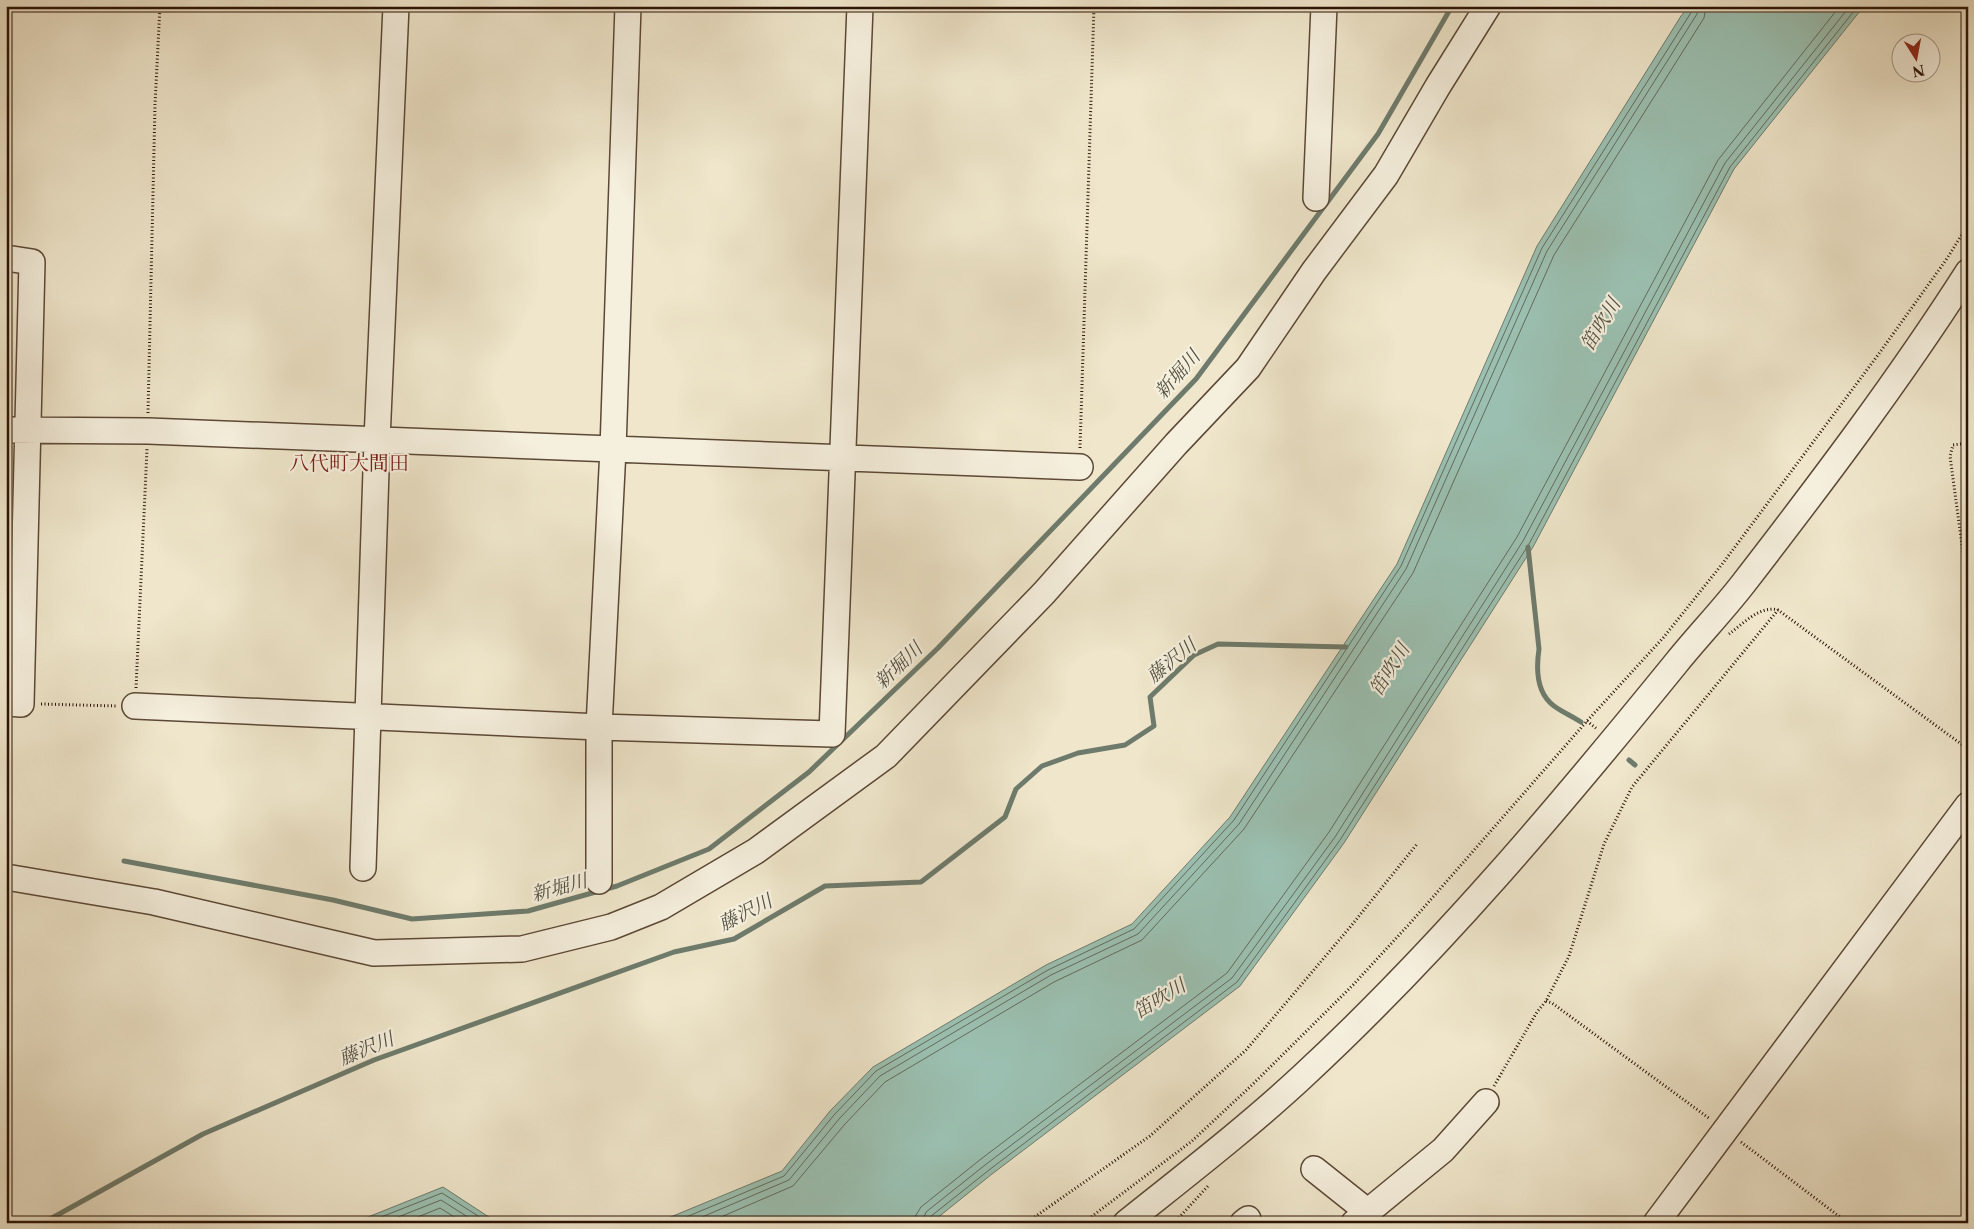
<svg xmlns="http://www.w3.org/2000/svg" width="1974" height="1229" font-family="'Libre Caslon Text','Noto Serif JP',serif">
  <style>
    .water { fill: #9bc0b1; stroke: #6e7b6c }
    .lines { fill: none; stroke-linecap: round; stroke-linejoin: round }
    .shore { stroke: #636a5b; stroke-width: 1 }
    .stream { stroke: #6e7b6c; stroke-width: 5 }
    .minor-casing { stroke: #5c4836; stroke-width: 28 }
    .path { stroke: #2b1305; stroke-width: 3; stroke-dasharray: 1 2.5; stroke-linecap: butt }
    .minor { stroke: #f5efdd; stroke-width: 25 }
    .labels { text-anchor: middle; stroke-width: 4.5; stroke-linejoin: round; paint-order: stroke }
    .water-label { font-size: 19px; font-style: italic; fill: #525041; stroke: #f5efdd }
    .quarter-label { font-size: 20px; fill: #7a1f14; stroke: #f5efdd }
  </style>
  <rect width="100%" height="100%" fill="#efe6cb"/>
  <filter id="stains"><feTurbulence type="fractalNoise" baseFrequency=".004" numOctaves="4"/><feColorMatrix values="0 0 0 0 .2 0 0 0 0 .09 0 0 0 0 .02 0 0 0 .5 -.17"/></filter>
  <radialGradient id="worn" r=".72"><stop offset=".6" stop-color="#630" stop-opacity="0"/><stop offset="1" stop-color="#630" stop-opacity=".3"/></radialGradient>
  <path class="water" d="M 1689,6 L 1864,6 L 1734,169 L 1533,547 L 1344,843 L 1240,986 L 992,1174 L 931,1223 L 656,1223 L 782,1171 L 830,1111 L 873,1067 L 1046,965 L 1132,924 L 1230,817 L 1397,564 L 1537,246 L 1681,16 Z
    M 443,1187 L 498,1223 L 353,1223 Z"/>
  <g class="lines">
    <path class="shore" d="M 366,1223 L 442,1193 L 489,1223
      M 383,1223 L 441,1200 L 477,1223
      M 403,1223 L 440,1208 L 464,1223
      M 672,1223 L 784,1176 L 834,1115 L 876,1071 L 1048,970 L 1134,929 L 1234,820 L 1401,566 L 1542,248 L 1692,11 L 1692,6
      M 688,1223 L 789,1180 L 839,1119 L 880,1076 L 1051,975 L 1138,934 L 1239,824 L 1406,569 L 1547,251 L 1697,14 L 1699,6
      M 707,1223 L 793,1186 L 845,1124 L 885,1082 L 1054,982 L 1142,940 L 1244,829 L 1413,573 L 1554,255 L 1704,18 L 1706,6
      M 914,1223 L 916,1215 L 921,1207 L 981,1159 L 1227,973 L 1329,832 L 1517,537 L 1718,160 L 1840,6
      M 922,1223 L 926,1212 L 985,1165 L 1232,978 L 1335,837 L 1523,541 L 1725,163 L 1850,6
      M 928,1223 L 930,1217 L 989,1170 L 1237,982 L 1340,840 L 1529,544 L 1730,167 L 1858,6"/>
    <path class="stream" d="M 1528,547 L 1539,649 C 1536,669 1536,693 1554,706 C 1562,712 1572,716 1581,722
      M 1629,760 L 1635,765
      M 124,861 L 333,900 L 412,919 L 528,911 L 617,886 L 709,849 L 809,772 L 938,648 L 1196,379 L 1378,134 L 1452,6
      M 43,1223 L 203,1134 L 374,1060 L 674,952 L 734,939 L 825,886 L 921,882 L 1005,817 L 1016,789 L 1042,766 L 1078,753 L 1125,745 L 1154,726 L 1150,697 L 1194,655 L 1218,644 L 1346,647"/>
    <defs>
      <path id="minor" d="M 1316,198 L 1324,6
        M 6,258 L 32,262 L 21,704 L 6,703
        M 6,430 L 148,431 L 1080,467
        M 135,706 L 599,727 L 832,734 L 860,6
        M 363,868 L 377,440 L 396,6
        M 6,877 L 154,902 L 374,953 L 522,949 L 611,927 L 661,907 L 756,851 L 886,756 L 1044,593 L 1176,444 L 1248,368 L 1314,271 L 1386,175 L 1438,86 L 1488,6
        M 599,881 L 599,727 L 613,449 L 628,6
        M 1314,1169 L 1368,1212
        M 1126,1223 C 1186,1175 1247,1128 1303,1076 C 1440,949 1560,806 1677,662 C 1698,636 1722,611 1743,584 C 1821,483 1899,380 1968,272
        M 1243,1223 L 1248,1219
        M 1354,1223 L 1443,1150 L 1486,1102
        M 1656,1223 L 1968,805"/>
    </defs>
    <use href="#minor" class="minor-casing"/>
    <path class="path" d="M 148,413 L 155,105 L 160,6
      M 1968,443 L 1953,445 L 1950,456 L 1968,590
      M 1080,448 L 1094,6
      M 1729,634 C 1743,624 1760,605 1778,610 L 1968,749
      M 136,688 L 147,449
      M 41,704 L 117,706
      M 1587,721 L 1597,729
      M 1546,1001 L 1552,1003 L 1710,1119
      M 1494,1086 L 1537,1012 L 1546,1001 L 1569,956 L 1604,844 L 1632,787 L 1778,610
      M 1741,1142 L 1848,1223
      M 1026,1223 L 1150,1136 L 1246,1050 L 1351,926 L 1417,844
      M 1083,1223 L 1192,1141 L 1252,1085 L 1353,985 L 1412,921 L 1587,721 L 1663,638 L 1723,563 L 1878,355 L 1946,260 L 1968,225
      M 1174,1223 L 1209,1185"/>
    <use href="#minor" class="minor"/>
  </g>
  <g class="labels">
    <g class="water-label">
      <text transform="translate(1600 324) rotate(-59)" y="7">笛吹川</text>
      <text transform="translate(1177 374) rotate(-49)" y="7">新堀川</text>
      <text transform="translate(1171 660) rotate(-39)" y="7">藤沢川</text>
      <text transform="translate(898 665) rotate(-44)" y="7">新堀川</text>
      <text transform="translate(1389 669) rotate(-58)" y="7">笛吹川</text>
      <text transform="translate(559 887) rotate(-15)" y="7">新堀川</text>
      <text transform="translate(745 912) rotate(-27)" y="7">藤沢川</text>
      <text transform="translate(1159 998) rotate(-31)" y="7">笛吹川</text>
      <text transform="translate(366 1048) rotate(-22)" y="7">藤沢川</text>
    </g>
    <g class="quarter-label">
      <text x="349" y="470">八代町大間田</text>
    </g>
  </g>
  <rect width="1974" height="1229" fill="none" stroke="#efe6cb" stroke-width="25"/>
  <rect x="8" y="8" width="1959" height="1214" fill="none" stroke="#2b1305" stroke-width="2.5"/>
  <rect x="12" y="12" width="1949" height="1204" fill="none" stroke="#2b1305"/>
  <g transform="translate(1916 58) rotate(169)"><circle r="24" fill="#f5efdd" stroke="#a49787"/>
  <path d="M0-4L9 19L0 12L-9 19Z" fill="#8f2418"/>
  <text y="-8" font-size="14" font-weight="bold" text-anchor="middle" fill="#2b1305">N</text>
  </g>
  <rect width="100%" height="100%" filter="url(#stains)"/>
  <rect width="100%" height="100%" fill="url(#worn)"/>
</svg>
